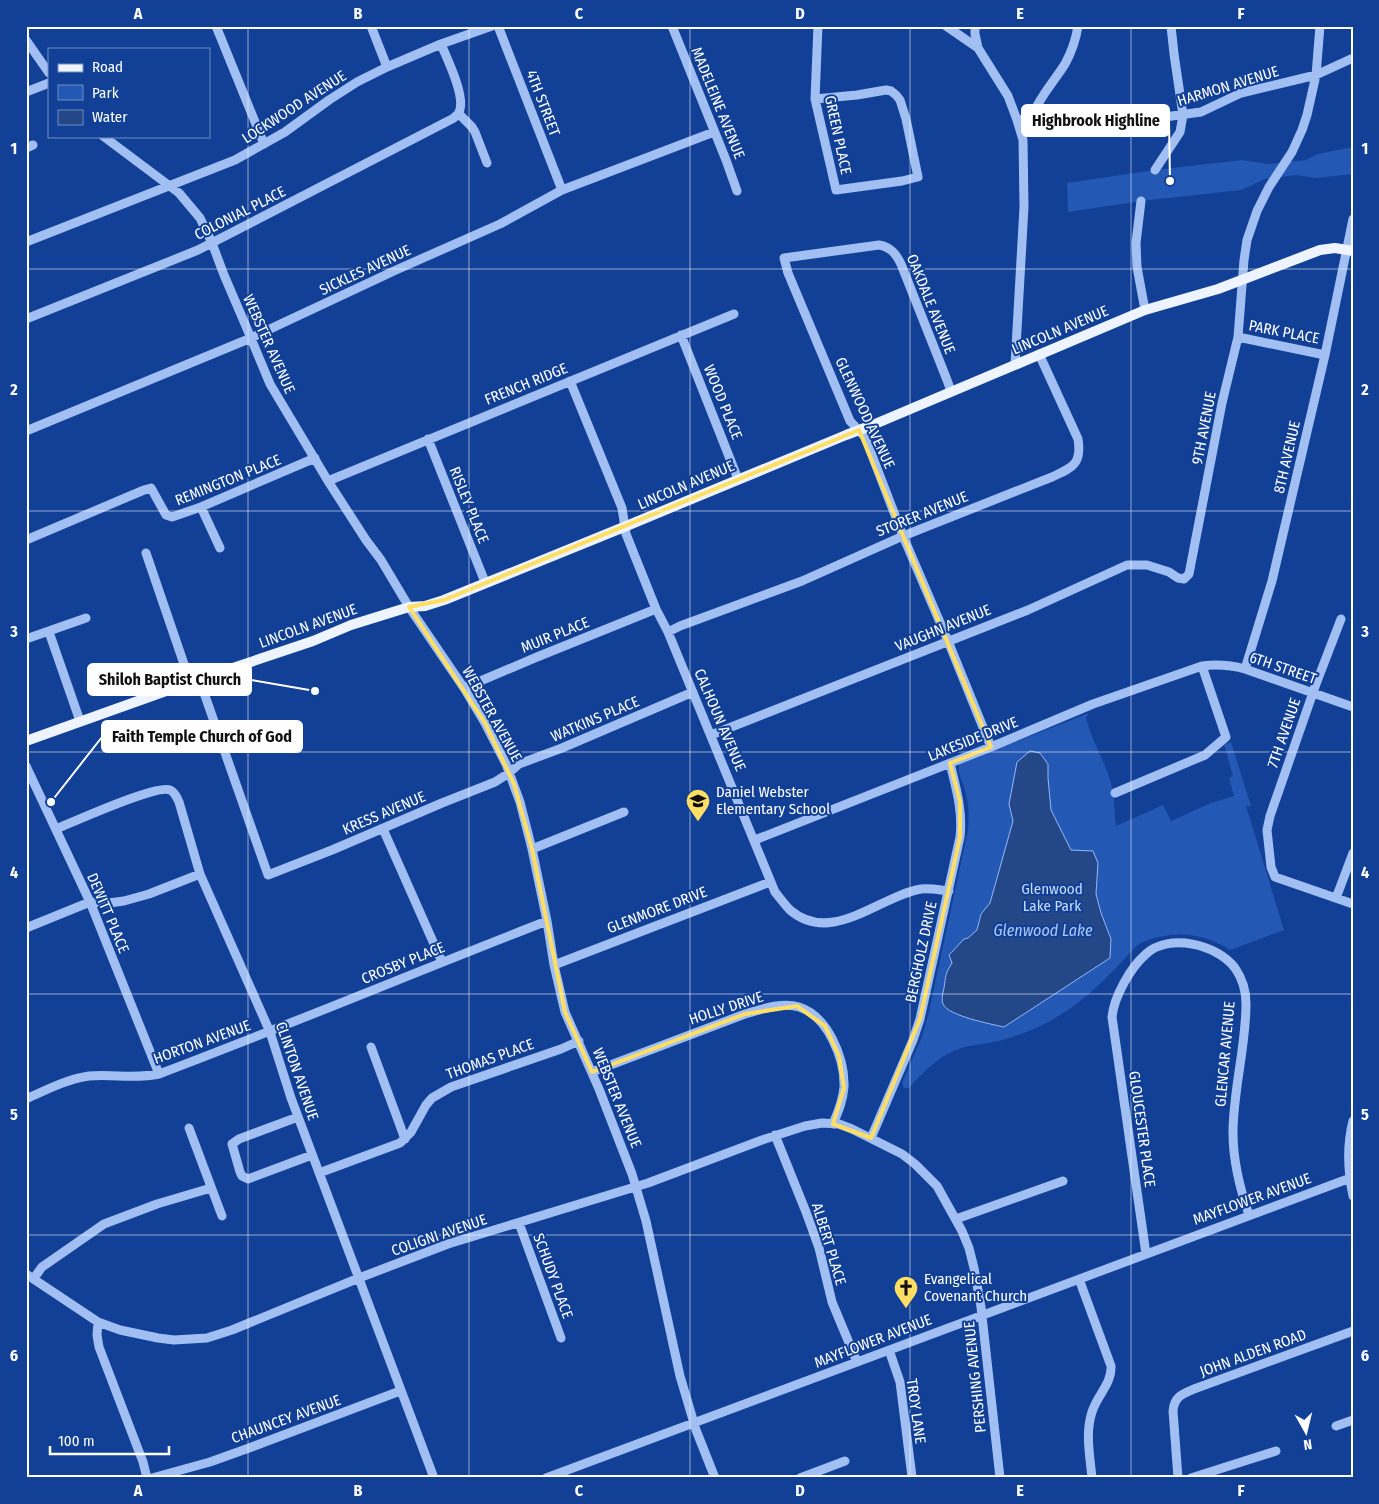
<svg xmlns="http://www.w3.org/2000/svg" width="1379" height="1504" font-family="'Fira Sans Condensed',sans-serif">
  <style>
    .green { fill: #2458b5 }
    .water { fill: #244788; stroke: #93b9f7 }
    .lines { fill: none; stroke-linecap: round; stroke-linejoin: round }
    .minor { stroke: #a1bff3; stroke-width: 9 }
    .major { stroke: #edf3ff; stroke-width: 10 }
    .marked { fill: none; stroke: #ffdf63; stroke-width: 4; stroke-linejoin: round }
    .grid { fill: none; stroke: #fff; stroke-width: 1; stroke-opacity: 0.55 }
    .labels { text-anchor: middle; stroke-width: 4; stroke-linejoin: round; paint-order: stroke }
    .street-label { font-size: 15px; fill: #fff; stroke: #114096 }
    .poi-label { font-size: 15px; fill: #fff; stroke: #114096; text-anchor: start }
    .park-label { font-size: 15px; fill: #c9dcfd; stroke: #114096 }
    .water-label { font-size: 16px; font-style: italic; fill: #adcafa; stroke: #114096 }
    .leader { fill: none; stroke: #fff; stroke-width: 2 }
    .callout-dot { fill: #fff; stroke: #114096; stroke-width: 2 }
    .callout { fill: #fff; stroke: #fff; stroke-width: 2 }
    .callout-label { font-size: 16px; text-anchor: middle; font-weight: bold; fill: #111 }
    .neatline { fill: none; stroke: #fff; stroke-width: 2 }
    .grid-label { font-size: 16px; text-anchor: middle; font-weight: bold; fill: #fff }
  </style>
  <rect width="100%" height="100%" fill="#114096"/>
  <path class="green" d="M 1353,147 L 1353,174 L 1316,178 L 1296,175 L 1265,179 L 1241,190 L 1141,201 L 1068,212 L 1067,183 L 1155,170 L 1242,160 L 1267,164 L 1306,160 L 1318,154 Z
    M 1089,713 L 1086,718 C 1092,742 1106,763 1112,787 C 1115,800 1114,813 1116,826 L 1163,805 L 1171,821 L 1211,803 L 1234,796 L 1229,778 L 1233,776 L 1224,744 L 1231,742 L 1251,806 L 1246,806 L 1284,930 L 1230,950 C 1203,932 1172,930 1143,942 C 1135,945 1124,960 1118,966 C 1100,984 1082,1002 1060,1015 C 1040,1028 1017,1037 993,1042 C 981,1045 968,1045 956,1050 C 938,1057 922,1073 909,1088 L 904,1088 L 902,1083 L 921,1039 L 928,1016 L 968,830 C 969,816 969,804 965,790 C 963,782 957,773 959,764 Z"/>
  <path class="water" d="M 1030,751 L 1040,753 L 1048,764 L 1048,778 L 1051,810 L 1071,850 L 1093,851 L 1098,863 L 1096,894 L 1101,913 L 1111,939 L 1110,958 L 1004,1027 C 991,1024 948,1016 943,1004 C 941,999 943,993 944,988 C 946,975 945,974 952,963 L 949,955 L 964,939 L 968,938 L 977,930 L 981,914 L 990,903 L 1013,821 L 1009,804 L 1017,762 Z"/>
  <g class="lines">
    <path class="minor" d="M 216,26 L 264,144
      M 371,26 L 387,67
      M 498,26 L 562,190
      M 672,26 L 726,160 L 737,191
      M 946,26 L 978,48
      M 975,26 L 975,34 L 978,48 L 1008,96 L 1017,120 L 1023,140 L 1024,207 L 1015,365
      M 26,40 L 49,73
      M 26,92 L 49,83
      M 815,99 L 857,95 L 886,90 L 891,91 L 896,95 L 900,100 L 906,119 L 918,177 L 902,181 L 836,190 L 815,99 L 818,26
      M 459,114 L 472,127 L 475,132 L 487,163
      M 1031,118 C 1040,96 1053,83 1065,64 C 1071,53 1076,39 1078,26
      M 1017,120 L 1031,118 L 1086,124 L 1114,124 L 1201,112 L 1241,93 L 1316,75 L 1353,58
      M 103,136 L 179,193 L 200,218 L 212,243 L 224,275 L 245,324 L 270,384 L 328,481 L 366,540 L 381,560 L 409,607 L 464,688 L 485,723 L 506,764 L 520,802 L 532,849 L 547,921 L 554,965 L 565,1012 L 599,1089 L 632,1174 L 646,1221 L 680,1376 L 696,1430 L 715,1478
      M 26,148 L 33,145
      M 1155,170 L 1180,132 L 1183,115 L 1174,54 L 1171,26
      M 1141,201 L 1136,243 L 1137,267 L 1145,310
      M 26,242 L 235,160 L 285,132 L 329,100 L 357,82 L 387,67 L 441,44 L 492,26
      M 26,319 L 198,250 L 452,119 C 454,118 456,116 458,114 C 468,100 447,59 441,44
      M 681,335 L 738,479
      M 1238,337 L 1325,355
      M 570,381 L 622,508 L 626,534 L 656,609 L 668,632 L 775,892 C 780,898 785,905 790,910 C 832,946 879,896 921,889 C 930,888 940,890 949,891
      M 951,391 L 947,380 L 901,264 C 896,254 891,247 879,245 L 784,258 L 788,273 L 850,421 L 865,437 L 903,536 L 948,641 L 991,747
      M 26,431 L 251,338 L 396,270 L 500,224 L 562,190 L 714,132
      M 428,439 L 485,582
      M 328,481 L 734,314
      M 201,507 L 220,548
      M 26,540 L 144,490 L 151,488 L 166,515 L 172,517 L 201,507 L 315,458
      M 146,553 L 185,667 L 194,681 L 203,690 L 268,875 L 332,850 L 442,803 L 495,782 L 509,773 L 519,764 L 562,748 L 693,692
      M 1341,619 L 1316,684 L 1270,816 L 1267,830 L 1271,867 L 1275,877 L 1353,904
      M 49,632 L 80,721
      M 668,632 L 680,626 L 802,581 L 903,536 L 1052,477 C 1073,467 1082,464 1078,439 L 1039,354
      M 26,639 L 86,618
      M 1245,669 L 1272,581 L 1325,355 L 1353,219
      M 464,688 L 537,657 L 656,609
      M 711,735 L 1028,610 L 1127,565 L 1147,565 L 1169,572 L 1178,578 L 1184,579 L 1189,574 L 1222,403 L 1238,337 L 1244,260 L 1247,240 L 1257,211 L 1269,187 L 1292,152 L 1302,130 L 1307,115 L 1316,75 L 1320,26
      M 26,766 L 90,902 L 159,1074
      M 1115,793 L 1205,755 L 1226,737 L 1202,666
      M 56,829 C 73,822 157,784 170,790 C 175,792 177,798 179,802 L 200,874 L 270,1032 L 291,1098 L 434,1478
      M 383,829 L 442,962
      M 755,840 L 991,747 L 1093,704 L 1202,666 C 1217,664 1230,665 1245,669 L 1353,707
      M 532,849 L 624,812
      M 1336,898 L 1353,853
      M 26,928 L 90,902 L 109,903 L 124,901 L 149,894 L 200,874
      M 554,965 L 770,882
      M 371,1047 L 405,1139
      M 592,1072 L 745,1014 C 762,1009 782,1002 799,1007 C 828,1016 845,1059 844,1087 C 843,1101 838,1112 833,1124
      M 26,1099 C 46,1090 67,1079 89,1076 C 113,1074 136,1079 159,1074 C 289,1025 418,971 547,921
      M 298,1117 L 239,1139 L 232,1144 L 240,1172 L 242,1176 L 248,1179 L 312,1155
      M 1353,1121 C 1347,1144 1348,1172 1353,1196
      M 189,1128 L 222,1216
      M 775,1135 L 806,1212 L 819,1248 L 832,1302 L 857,1362
      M 871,1138 L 913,1040 L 920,1019 L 960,837 C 963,811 956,788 950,763
      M 319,1173 L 400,1143 L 411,1132 L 426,1105 L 432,1098 L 451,1087 L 561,1049 L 579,1041
      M 956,1219 L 1063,1181
      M 519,1223 L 561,1338
      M 1146,1254 L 1112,1017 C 1114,997 1130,968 1146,954 C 1169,933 1217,944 1235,968 C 1242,978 1246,992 1246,1004 C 1246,1047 1233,1090 1233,1133 C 1233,1161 1240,1189 1249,1215
      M 26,1274 L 98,1322 L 120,1330 L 158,1338 L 174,1340 L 207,1338 L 232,1330 L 359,1278 L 448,1244 L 648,1183 L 762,1140 L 805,1126 L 822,1123 L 839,1124 L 852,1129 L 902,1154 L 915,1164 L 937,1186 L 962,1231 L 969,1248 L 974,1268 L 981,1307 L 1000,1478
      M 34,1278 L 42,1267 L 104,1224 L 157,1204 L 211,1188
      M 1079,1279 L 1111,1366 C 1112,1384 1097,1395 1092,1412 C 1085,1433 1090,1456 1092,1478
      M 98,1322 L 97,1335 L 99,1347 L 143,1462 L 147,1478
      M 889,1350 L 900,1382 L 912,1477
      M 1336,1426 L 1353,1420
      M 152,1478 L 210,1462 L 249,1448 L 400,1391
      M 546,1478 L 1353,1177
      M 800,1478 L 845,1461
      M 1178,1478 L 1173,1411 C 1174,1397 1182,1394 1194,1389 L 1353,1331
      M 1191,1478 L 1276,1451"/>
    <path class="major" d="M 26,741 L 194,681 L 313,641 L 351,625 L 409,607 L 425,606 L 444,600 L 624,527 L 846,435 L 875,424 L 1145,310 L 1218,289 L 1320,250 L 1335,248 L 1353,251"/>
  </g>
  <path class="marked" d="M 859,430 L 991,747 L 950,763 L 960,802 L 960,837 L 920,1019 L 871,1138 L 833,1124 L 844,1088 L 839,1056 L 825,1026 L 797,1006 L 745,1014 L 592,1072 L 565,1012 L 532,849 L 514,784 L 485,723 L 409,607 L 444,600 Z"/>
  <path class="grid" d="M 248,26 L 248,1478M 469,26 L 469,1478M 690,26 L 690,1478M 910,26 L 910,1478M 1131,26 L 1131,1478M 26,269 L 1353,269M 26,511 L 1353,511M 26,752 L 1353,752M 26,994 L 1353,994M 26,1235 L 1353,1235"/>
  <defs>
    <symbol id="school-pin" viewBox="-11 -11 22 30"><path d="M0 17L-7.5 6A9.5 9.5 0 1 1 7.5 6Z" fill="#ffdf63" stroke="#114096"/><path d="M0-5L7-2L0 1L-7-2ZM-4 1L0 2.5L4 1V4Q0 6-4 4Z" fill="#111"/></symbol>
    <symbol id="church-pin" viewBox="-11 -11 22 30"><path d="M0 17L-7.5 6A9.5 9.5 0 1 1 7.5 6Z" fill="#ffdf63" stroke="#114096"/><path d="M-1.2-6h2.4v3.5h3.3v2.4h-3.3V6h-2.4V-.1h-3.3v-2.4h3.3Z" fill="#111"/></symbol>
  </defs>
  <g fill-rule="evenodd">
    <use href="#school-pin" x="684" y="787" width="28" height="38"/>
    <use href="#church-pin" x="892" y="1274" width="28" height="38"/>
  </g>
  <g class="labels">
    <g class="street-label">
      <text transform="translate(1228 86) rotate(-17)" y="5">HARMON AVENUE</text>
      <text transform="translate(543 103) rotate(69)" y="5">4TH STREET</text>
      <text transform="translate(718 103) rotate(68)" y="5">MADELEINE AVENUE</text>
      <text transform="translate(294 107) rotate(-33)" y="5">LOCKWOOD AVENUE</text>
      <text transform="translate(838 135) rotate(78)" y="5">GREEN PLACE</text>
      <text transform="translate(240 213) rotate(-27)" y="5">COLONIAL PLACE</text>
      <text transform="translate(365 270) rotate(-25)" y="5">SICKLES AVENUE</text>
      <text transform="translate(931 304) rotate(68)" y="5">OAKDALE AVENUE</text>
      <text transform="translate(1060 330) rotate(-23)" y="5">LINCOLN AVENUE</text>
      <text transform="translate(1284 332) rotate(11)" y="5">PARK PLACE</text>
      <text transform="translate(269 344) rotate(66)" y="5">WEBSTER AVENUE</text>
      <text transform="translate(526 384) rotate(-22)" y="5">FRENCH RIDGE</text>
      <text transform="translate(723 402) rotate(68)" y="5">WOOD PLACE</text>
      <text transform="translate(865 413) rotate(65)" y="5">GLENWOOD AVENUE</text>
      <text transform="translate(1204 428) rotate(-79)" y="5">9TH AVENUE</text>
      <text transform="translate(1287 457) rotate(-77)" y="5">8TH AVENUE</text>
      <text transform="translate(228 480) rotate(-22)" y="5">REMINGTON PLACE</text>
      <text transform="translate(686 485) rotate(-23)" y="5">LINCOLN AVENUE</text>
      <text transform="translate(469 505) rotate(68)" y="5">RISLEY PLACE</text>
      <text transform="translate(922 514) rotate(-22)" y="5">STORER AVENUE</text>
      <text transform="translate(308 626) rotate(-20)" y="5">LINCOLN AVENUE</text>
      <text transform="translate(943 628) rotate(-22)" y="5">VAUGHN AVENUE</text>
      <text transform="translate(555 635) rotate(-22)" y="5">MUIR PLACE</text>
      <text transform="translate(1283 668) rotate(19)" y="5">6TH STREET</text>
      <text transform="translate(492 714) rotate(61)" y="5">WEBSTER AVENUE</text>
      <text transform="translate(595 719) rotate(-23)" y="5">WATKINS PLACE</text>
      <text transform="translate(720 720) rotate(67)" y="5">CALHOUN AVENUE</text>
      <text transform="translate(1284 733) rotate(-71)" y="5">7TH AVENUE</text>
      <text transform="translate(973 739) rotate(-22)" y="5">LAKESIDE DRIVE</text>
      <text transform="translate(384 813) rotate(-23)" y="5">KRESS AVENUE</text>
      <text transform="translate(657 910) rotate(-21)" y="5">GLENMORE DRIVE</text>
      <text transform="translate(108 913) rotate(67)" y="5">DEWITT PLACE</text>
      <text transform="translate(921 952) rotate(-78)" y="5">BERGHOLZ DRIVE</text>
      <text transform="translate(403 963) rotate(-22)" y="5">CROSBY PLACE</text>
      <text transform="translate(726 1008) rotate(-18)" y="5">HOLLY DRIVE</text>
      <text transform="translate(202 1042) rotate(-20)" y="5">HORTON AVENUE</text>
      <text transform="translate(1225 1054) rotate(-85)" y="5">GLENCAR AVENUE</text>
      <text transform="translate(490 1059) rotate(-20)" y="5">THOMAS PLACE</text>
      <text transform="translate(297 1071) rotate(71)" y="5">CLINTON AVENUE</text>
      <text transform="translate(617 1098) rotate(68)" y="5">WEBSTER AVENUE</text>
      <text transform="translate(1142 1129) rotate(82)" y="5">GLOUCESTER PLACE</text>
      <text transform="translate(1252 1199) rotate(-20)" y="5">MAYFLOWER AVENUE</text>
      <text transform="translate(439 1235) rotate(-19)" y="5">COLIGNI AVENUE</text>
      <text transform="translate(829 1244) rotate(73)" y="5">ALBERT PLACE</text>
      <text transform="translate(553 1276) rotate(70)" y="5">SCHUDY PLACE</text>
      <text transform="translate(873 1341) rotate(-21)" y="5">MAYFLOWER AVENUE</text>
      <text transform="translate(1253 1353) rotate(-20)" y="5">JOHN ALDEN ROAD</text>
      <text transform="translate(975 1377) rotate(-96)" y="5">PERSHING AVENUE</text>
      <text transform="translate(916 1411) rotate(82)" y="5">TROY LANE</text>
      <text transform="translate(286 1419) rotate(-20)" y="5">CHAUNCEY AVENUE</text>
    </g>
    <g class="poi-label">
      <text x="716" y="797">Daniel Webster<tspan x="716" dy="17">Elementary School</tspan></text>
      <text x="924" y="1284">Evangelical<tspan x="924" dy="17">Covenant Church</tspan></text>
    </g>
    <g class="park-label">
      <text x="1052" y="894">Glenwood<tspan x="1052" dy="17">Lake Park</tspan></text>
    </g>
    <g class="water-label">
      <text x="1043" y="936">Glenwood Lake</text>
    </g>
  </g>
  <path class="leader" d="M1170 181L1169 120M315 691L251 680M51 802L102 737"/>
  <g class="callout-dot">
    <circle cx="1170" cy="181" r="5"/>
    <circle cx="315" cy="691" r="5"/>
    <circle cx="51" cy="802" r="5"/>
  </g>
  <g class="callout">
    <rect x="1022" y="105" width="147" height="31" rx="5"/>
    <rect x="88" y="664" width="163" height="31" rx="5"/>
    <rect x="102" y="721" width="200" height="31" rx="5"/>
  </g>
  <g class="callout-label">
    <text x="1096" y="126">Highbrook Highline</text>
    <text x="170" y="685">Shiloh Baptist Church</text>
    <text x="202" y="742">Faith Temple Church of God</text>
  </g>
  <rect width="1379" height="1504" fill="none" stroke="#114096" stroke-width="55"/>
  <rect x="48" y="48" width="162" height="90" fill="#114096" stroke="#708cc0"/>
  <rect x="58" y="64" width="25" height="8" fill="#edf3ff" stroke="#708cc0"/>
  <text x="92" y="72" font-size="15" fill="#ffffff">Road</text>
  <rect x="58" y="85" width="25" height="15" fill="#2458b5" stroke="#708cc0"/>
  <text x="92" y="98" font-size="15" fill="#ffffff">Park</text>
  <rect x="58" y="110" width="25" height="15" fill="#244788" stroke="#708cc0"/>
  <text x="92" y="122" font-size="15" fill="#ffffff">Water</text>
  <g transform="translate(1306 1432) rotate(172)" stroke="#114096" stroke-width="4" paint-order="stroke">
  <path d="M0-4L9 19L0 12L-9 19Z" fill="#ffffff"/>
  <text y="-8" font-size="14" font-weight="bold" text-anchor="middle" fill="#ffffff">N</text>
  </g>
  <path d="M50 1446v8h119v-8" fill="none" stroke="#ffffff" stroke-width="2.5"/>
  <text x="58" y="1446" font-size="15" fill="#ffffff" stroke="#114096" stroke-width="4" paint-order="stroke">100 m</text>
  <rect x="28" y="28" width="1324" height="1448" class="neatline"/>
  <g class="grid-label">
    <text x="138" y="19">A</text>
    <text x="358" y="19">B</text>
    <text x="579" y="19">C</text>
    <text x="800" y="19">D</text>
    <text x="1020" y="19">E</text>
    <text x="1241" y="19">F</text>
    <text x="14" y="154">1</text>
    <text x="1365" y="154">1</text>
    <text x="14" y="395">2</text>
    <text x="1365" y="395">2</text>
    <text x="14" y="637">3</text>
    <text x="1365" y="637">3</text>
    <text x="14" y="878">4</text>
    <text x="1365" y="878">4</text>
    <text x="14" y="1120">5</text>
    <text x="1365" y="1120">5</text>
    <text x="14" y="1361">6</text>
    <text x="1365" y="1361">6</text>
    <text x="138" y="1496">A</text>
    <text x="358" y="1496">B</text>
    <text x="579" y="1496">C</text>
    <text x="800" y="1496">D</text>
    <text x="1020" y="1496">E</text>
    <text x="1241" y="1496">F</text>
  </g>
</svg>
